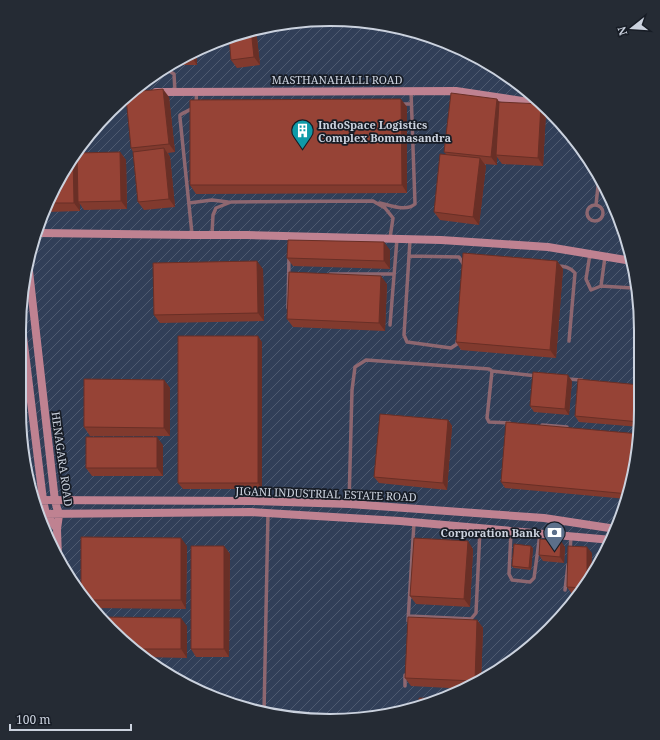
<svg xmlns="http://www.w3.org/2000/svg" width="660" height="740" font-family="'Noto Serif',serif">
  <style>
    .industrial { fill: url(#industrial-furrows) }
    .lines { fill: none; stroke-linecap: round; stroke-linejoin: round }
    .lane { stroke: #8e6770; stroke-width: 3.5 }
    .secondary { stroke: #bf8291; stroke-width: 8 }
    .wall { fill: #813a2e }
    .shaded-wall { fill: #692f26 }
    .building { fill: #964336; stroke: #692f26 }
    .labels { text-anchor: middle; stroke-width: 3.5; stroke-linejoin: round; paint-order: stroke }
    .street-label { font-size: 11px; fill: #cbd2de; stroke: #171c25 }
    .poi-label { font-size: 11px; font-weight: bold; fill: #cbd2de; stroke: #171c25; text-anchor: start }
    .rim { fill: none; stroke: #cbd2de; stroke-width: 2 }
  </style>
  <defs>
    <pattern id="industrial-furrows" width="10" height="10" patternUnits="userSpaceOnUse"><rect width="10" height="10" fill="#313f58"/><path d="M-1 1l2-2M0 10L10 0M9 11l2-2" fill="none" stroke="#4e5a70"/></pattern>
  </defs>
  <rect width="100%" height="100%" fill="#2a3448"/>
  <path class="industrial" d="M 310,20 L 371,22 L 430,36 L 486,61 L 535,96 L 577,141 L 609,193 L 630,250 L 640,310 L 640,431 L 630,490 L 609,547 L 577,600 L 520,657 L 467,689 L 410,710 L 330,721 L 269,715 L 193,689 L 140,657 L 83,600 L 51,547 L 25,471 L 19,410 L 25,270 L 61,174 L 96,125 L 141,83 L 193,51 L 250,30 Z"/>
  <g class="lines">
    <path class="lane" d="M 160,71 L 169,71 L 174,74 L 175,92
      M 400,104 L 411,104
      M 189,203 L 212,200 L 228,202
      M 380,203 C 390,205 406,212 415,204 L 411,91
      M587 213a8 8 0 1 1 16 0a8 8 0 1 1-16 0Z
      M 596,205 L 599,177
      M 192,234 L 180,118 L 180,115 C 192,108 198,109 196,93
      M 212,234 L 213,215 L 216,208 L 231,202 L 373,201 L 385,208 L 393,218 L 390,238
      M 410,240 L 404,335 L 407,342 L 451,348 L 457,344 L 457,341
      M 590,254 L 586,279 L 591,290 L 601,286 L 605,257
      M 409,256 L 459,257 L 464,265
      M 556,266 C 564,266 570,267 575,273 L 569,341
      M 330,274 L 394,274
      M 601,286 L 632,288 L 638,296
      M 288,308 L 289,257
      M 390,325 L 397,239
      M 492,371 L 537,376
      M 567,379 L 582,380
      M 542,425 L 567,427
      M 349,504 L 352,390 L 355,367 L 366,360 L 489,369 L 492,371 L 487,418 L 489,422 L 510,423
      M 511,531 L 509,574 L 512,580 L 530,582 L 534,578 L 540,534
      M 570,551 L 571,537
      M 565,590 L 568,565
      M 409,616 L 471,619 L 476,613 L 480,529
      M 408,621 L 414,523
      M 405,686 L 405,675
      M 264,713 L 268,512"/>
    <path class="secondary" d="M 156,92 L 456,91 L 542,104
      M 39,233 L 193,235 L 247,235 L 441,240 L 548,247 L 632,261
      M 28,262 L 55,501 L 59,515 L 57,529 L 58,558
      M 22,328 L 43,500 L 46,514 L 57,529
      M 35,500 L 253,501 L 349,504 L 544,518 L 616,529
      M 40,514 L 251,512 L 400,521 L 612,540"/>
  </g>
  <path class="wall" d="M 256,29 L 260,65 L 237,68 L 231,60 L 250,30 Z
    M 197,49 L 197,65 L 170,65 L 193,51 Z
    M 471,54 L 483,60 L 476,61 Z
    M 169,97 L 175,152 L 168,153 L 170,157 L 175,207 L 144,210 L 138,202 L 133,152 L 131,148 Z
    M 497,99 L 499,102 L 546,112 L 543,166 L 502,164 L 497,157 L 497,165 L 484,164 L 486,166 L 479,225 L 440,220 L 434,212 L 446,154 L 444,152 Z
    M 407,107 L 407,193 L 196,194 L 190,185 Z
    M 120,152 L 126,160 L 127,209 L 84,210 L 80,204 L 80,211 L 47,212 L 61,174 L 75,155 L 77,158 Z
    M 390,250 L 390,269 L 293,266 L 287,258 Z
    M 557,261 L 563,269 L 556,358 L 461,350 L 456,342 Z
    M 263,269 L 264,321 L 160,323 L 154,315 Z
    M 387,284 L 385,331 L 293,327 L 287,319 Z
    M 262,342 L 262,489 L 183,489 L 178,483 Z
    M 164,380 L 170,388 L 170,436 L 90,436 L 84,427 Z
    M 572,381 L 569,415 L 534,412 L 530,406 Z
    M 640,385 L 640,427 L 579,422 L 575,416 Z
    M 448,420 L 452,426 L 447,490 L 379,483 L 374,477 Z
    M 163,445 L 163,476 L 92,476 L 86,468 Z
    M 501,482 L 630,490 L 627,499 L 505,488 Z
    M 187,546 L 186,609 L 92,608 L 83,600 Z
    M 224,546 L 230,554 L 229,657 L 196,657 L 191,649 Z
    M 565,547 L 564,563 L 543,561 L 539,555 Z
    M 533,548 L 531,570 L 514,568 L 512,566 Z
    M 473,549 L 470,607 L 416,604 L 410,596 Z
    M 592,553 L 591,576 L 580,594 L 572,594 L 567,587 Z
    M 101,617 L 187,626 L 187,658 L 142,657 Z
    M 477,620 L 483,628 L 481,681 L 468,689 L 411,686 L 405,678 Z"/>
  <path class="shaded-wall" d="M 251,29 L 256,29 L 260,65 L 254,57 Z
    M 197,49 L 197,65 L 191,56 L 191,52 Z
    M 163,89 L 169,97 L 175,152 L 169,144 Z
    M 401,99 L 407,107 L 407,193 L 402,185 Z
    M 497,99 L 503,107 L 496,155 L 497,157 L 497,165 L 491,157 Z
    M 541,104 L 546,112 L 543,166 L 538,158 Z
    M 164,148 L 170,157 L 175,207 L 169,199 Z
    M 120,152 L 126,160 L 127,209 L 121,201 Z
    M 75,155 L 79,160 L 78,202 L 80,204 L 80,211 L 74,203 L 73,157 Z
    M 480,158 L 486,166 L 479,225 L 473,217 Z
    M 384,242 L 390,250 L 390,269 L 384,261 Z
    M 257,261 L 263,269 L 264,321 L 258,313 Z
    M 557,261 L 563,269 L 556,358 L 550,350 Z
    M 381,276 L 387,284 L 385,331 L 379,323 Z
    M 258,336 L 262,342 L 262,489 L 258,483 Z
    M 568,375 L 572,381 L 569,415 L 565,409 Z
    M 164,380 L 170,388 L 170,436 L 164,428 Z
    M 448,420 L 452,426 L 447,490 L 443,483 Z
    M 157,437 L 163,445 L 163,476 L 157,468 Z
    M 181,538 L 187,546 L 186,609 L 181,600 Z
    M 468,541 L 473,549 L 470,607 L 464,599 Z
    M 561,541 L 565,547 L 564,563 L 560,557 Z
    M 224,546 L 230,554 L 229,657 L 224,649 Z
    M 531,546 L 533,548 L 531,570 L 529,568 Z
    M 587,547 L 592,553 L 591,576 L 587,583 Z
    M 181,618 L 187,626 L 187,658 L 181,649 Z
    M 477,620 L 483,628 L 481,681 L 476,683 L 475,681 Z"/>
  <path class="building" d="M 251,29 L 254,57 L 231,60 L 229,37 Z
    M 191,52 L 191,56 L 184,57 Z
    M 163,89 L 169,144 L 131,148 L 126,97 L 131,92 Z
    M 451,93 L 497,99 L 491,157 L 444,152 Z
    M 401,99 L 402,185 L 190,185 L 190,100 Z
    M 499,102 L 541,104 L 538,158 L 496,155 Z
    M 164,148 L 169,199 L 138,202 L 133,152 Z
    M 120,152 L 121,201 L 78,202 L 77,153 Z
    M 440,154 L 480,158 L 473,217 L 434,212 Z
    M 73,157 L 74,203 L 50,203 L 61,174 Z
    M 288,240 L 384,242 L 384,261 L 287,258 Z
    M 463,253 L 557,261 L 550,350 L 456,342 Z
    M 257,261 L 258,313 L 154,315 L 153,263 Z
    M 289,272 L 381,276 L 379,323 L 287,319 Z
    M 178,336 L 258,336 L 258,483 L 178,483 Z
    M 533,372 L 568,375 L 565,409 L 530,406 Z
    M 84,379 L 164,380 L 164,428 L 84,427 Z
    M 578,379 L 640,385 L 640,422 L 575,416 Z
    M 380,414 L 448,420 L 443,483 L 374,477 Z
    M 506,422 L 640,434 L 630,490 L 629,494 L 501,482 Z
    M 86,437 L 157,437 L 157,468 L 86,468 Z
    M 81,537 L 181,538 L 181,600 L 84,600 L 81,595 Z
    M 414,538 L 468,541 L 464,599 L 410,596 Z
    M 540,539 L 561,541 L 560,557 L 539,555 Z
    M 514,544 L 531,546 L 529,568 L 512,566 Z
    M 191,546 L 224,546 L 224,649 L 191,649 Z
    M 568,546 L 587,547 L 587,583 L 584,588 L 567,587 Z
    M 101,617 L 181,618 L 181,649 L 133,649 Z
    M 408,617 L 477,620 L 475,681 L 405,678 Z
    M 419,698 L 441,699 L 419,707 Z"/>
  <defs>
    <symbol id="building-pin" viewBox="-11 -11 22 30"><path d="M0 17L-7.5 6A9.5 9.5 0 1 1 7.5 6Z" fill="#0f9aa8" stroke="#171c25"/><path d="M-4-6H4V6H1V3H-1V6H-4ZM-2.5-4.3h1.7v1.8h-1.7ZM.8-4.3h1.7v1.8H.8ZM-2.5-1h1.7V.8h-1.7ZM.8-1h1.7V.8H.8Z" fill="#fff"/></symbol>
    <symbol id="bank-pin" viewBox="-11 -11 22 30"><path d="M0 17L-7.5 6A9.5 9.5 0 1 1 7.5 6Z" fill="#5c6f8a" stroke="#171c25"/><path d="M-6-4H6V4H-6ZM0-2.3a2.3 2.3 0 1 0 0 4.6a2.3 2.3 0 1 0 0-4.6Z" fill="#fff"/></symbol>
  </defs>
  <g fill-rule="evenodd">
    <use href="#building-pin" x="290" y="118" width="25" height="34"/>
    <use href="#bank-pin" x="542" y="520" width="25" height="34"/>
  </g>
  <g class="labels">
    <g class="street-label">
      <text x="337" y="84">MASTHANAHALLI ROAD</text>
      <text transform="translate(62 459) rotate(82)" y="4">HENAGARA ROAD</text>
      <text transform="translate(326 494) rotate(2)" y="4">JIGANI INDUSTRIAL ESTATE ROAD</text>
    </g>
    <g class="poi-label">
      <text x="318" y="129">IndoSpace Logistics<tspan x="318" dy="13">Complex Bommasandra</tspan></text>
      <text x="540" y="537" text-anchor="end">Corporation Bank</text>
    </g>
  </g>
  <path d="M0 0H660V740H0ZM330 26H330A304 304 0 0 1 634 330V410A304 304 0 0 1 330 714H330A304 304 0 0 1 26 410V330A304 304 0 0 1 330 26Z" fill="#252b34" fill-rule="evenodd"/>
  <path class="rim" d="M330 26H330A304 304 0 0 1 634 330V410A304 304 0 0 1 330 714H330A304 304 0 0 1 26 410V330A304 304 0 0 1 330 26Z"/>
  <g transform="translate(632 28) rotate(253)" stroke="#171c25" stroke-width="3" paint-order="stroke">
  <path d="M0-3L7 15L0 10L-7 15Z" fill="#cbd2de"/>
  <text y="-6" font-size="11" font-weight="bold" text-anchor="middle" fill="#cbd2de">N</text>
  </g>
  <path d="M10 724v6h121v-6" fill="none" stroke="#cbd2de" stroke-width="2"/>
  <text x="16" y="724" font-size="12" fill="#cbd2de" stroke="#171c25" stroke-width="3" paint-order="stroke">100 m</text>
</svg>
